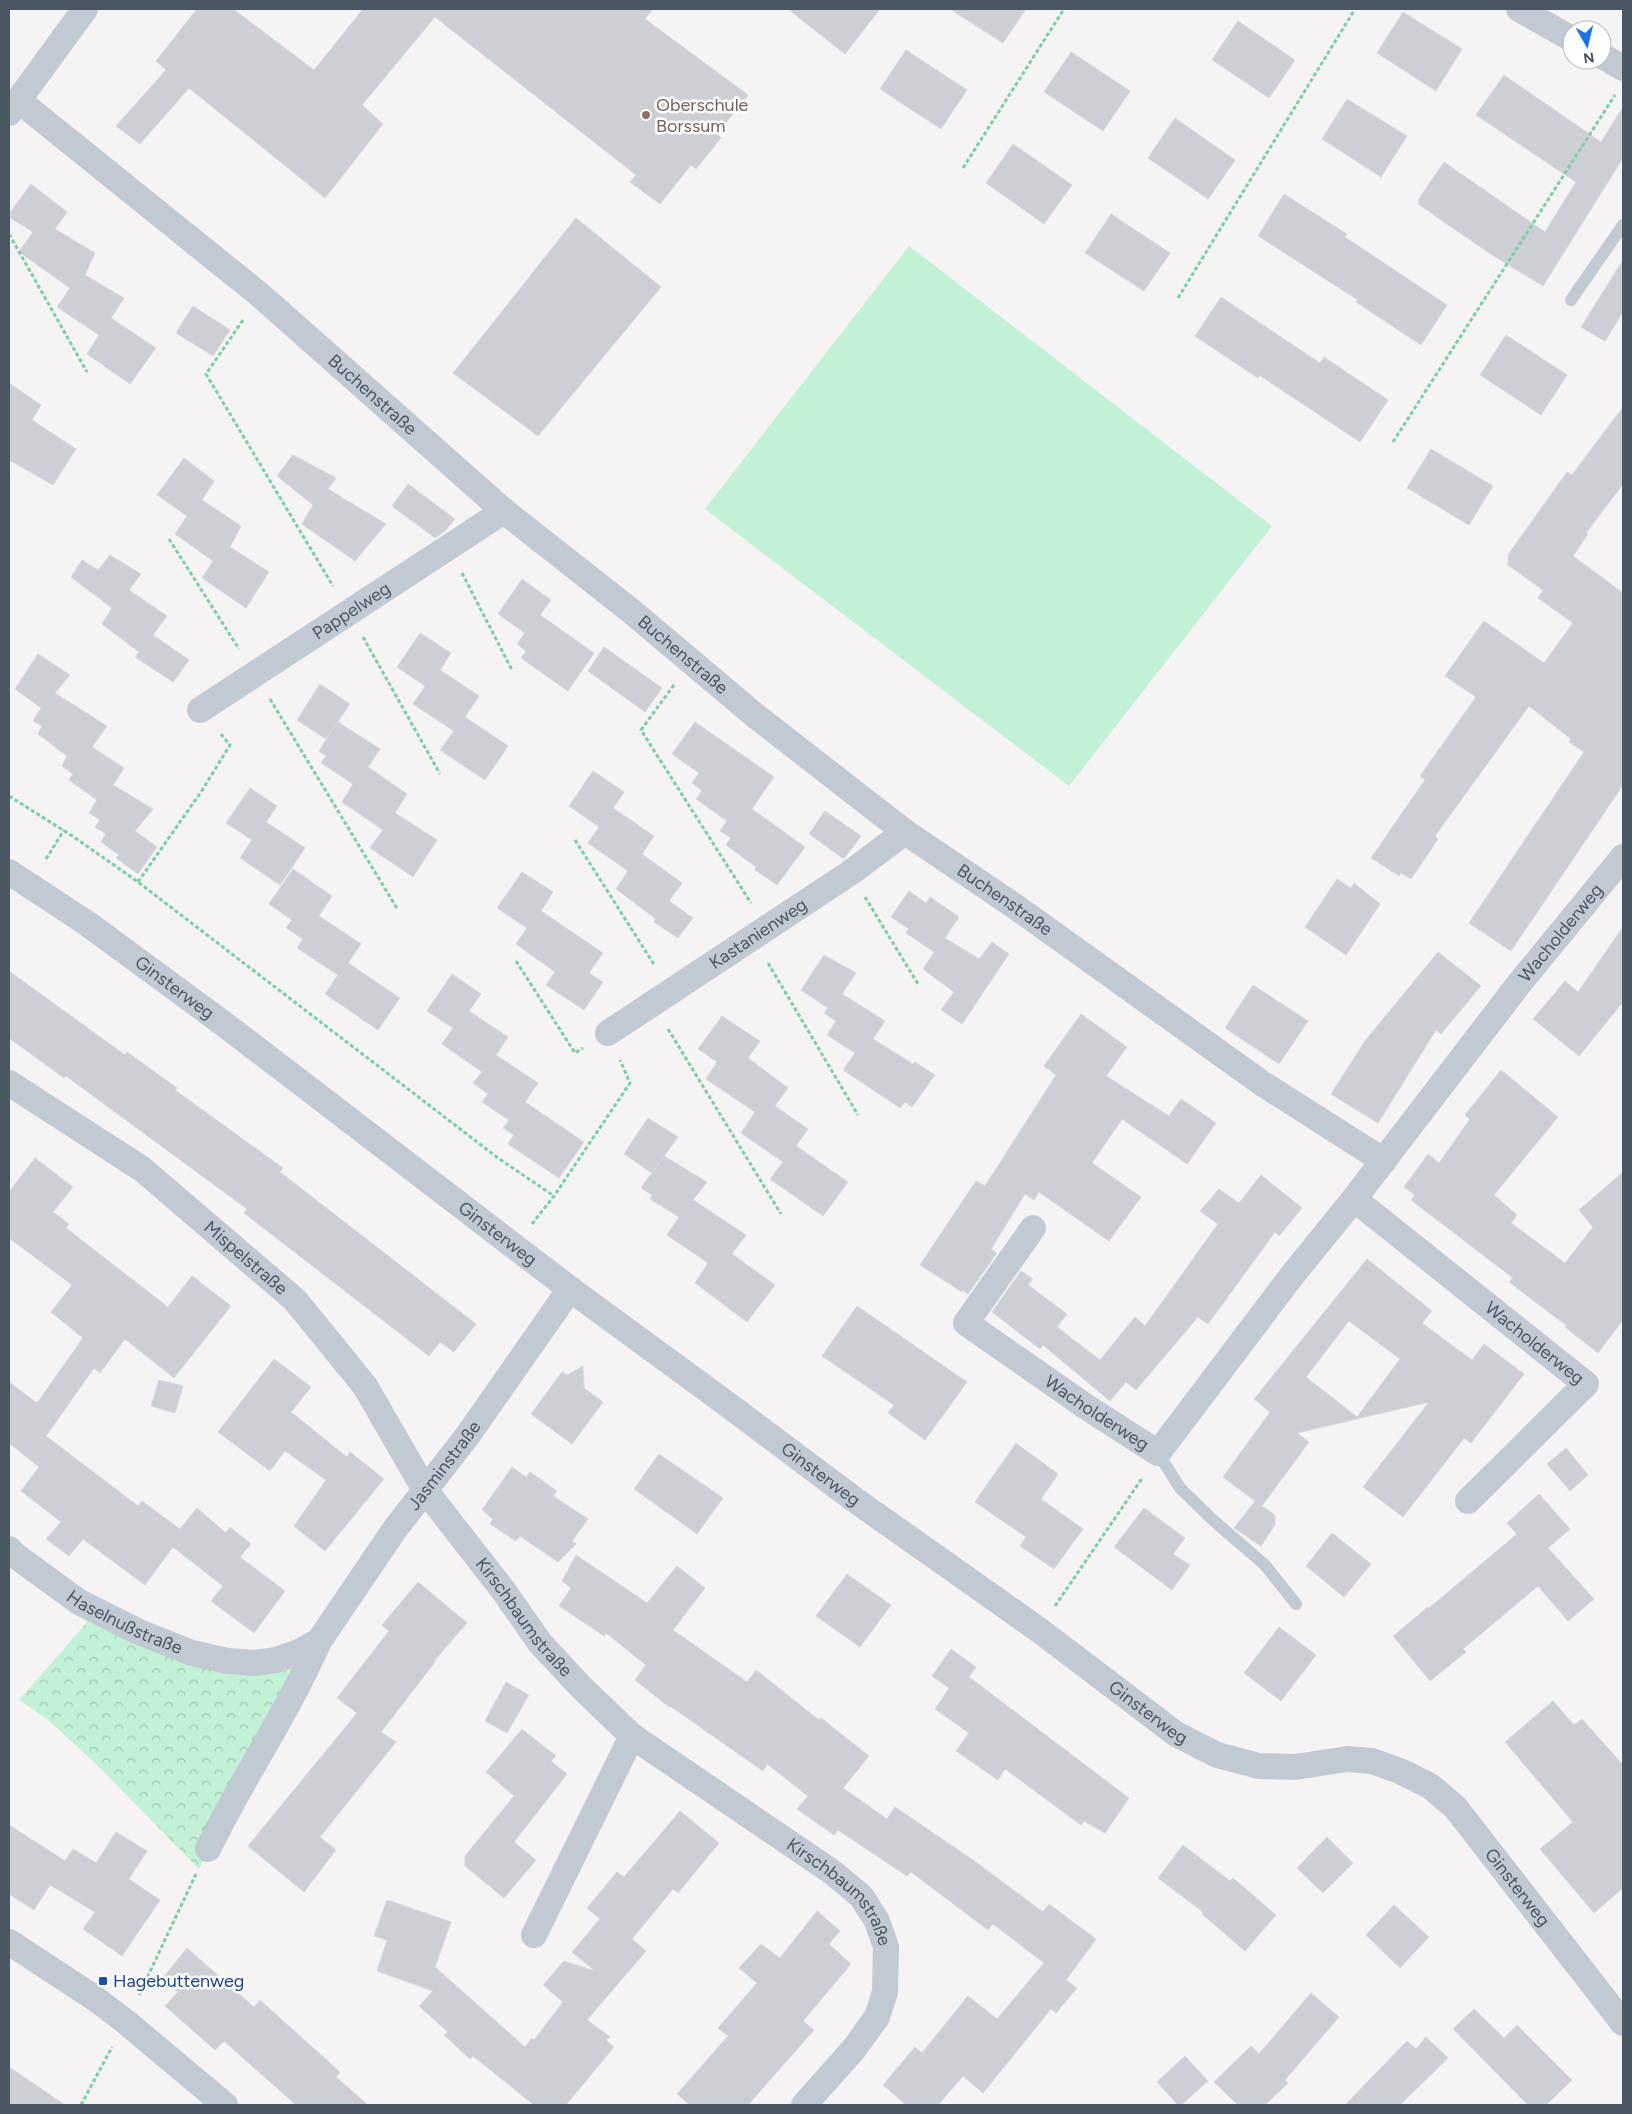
<svg xmlns="http://www.w3.org/2000/svg" width="1632" height="2114" font-family="Figtree,sans-serif">
  <style>
    .grass { fill: #c3f1d5 }
    .park { fill: url(#park-crowns) }
    .building { fill: #cdcfd5; stroke: #d7d9de; fill-rule: evenodd }
    .lines { fill: none; stroke-linecap: round; stroke-linejoin: round }
    .path { stroke: #7ad0a6; stroke-width: 3; stroke-dasharray: 4 2.5; stroke-linecap: butt }
    .lane { stroke: #c1cad2; stroke-width: 12 }
    .street { stroke: #c1cad2; stroke-width: 26 }
    .education-dot { fill: #8d6e63; stroke: #fff; stroke-width: 2 }
    .transit-dot { fill: #1a4fb4; stroke: #fff; stroke-width: 2 }
    .labels { text-anchor: middle; stroke-width: 5; stroke-linejoin: round; paint-order: stroke }
    .education-label { font-size: 18px; fill: #785e54; stroke: #fff; text-anchor: start }
    .street-label { font-size: 18px; fill: #4a5661; stroke: #fff }
    .transit-label { font-size: 18px; fill: #164399; stroke: #fff; text-anchor: start }
  </style>
  <defs>
    <pattern id="park-crowns" width="20" height="18" patternUnits="userSpaceOnUse" patternTransform="scale(1.25)"><rect width="20" height="18" fill="#c3f1d5"/><path d="M2 6a3 3 0 1 1 6 0M12 15a3 3 0 1 1 6 0" fill="none" stroke="#a0c6b0"/></pattern>
  </defs>
  <rect width="100%" height="100%" fill="#f5f3f3"/>
  <path class="grass" d="M 909,246 L 1272,526 L 1069,786 L 705,509 Z"/>
  <path class="park" d="M 95,1610 L 227,1661 L 319,1641 L 228,1809 L 199,1869 L 98,1766 L 47,1719 L 19,1700 L 83,1627 Z"/>
  <path class="building" d="M 197,9 L 233,9 L 314,70 L 363,9 L 653,9 L 645,19 L 748,95 L 717,134 L 721,138 L 696,169 L 691,165 L 660,204 L 630,182 L 636,175 L 435,17 L 362,105 L 383,124 L 325,198 L 189,88 L 140,144 L 116,126 L 166,70 L 156,61 Z
    M 788,9 L 880,9 L 845,54 Z
    M 950,9 L 1026,9 L 1003,43 Z
    M 1403,12 L 1462,49 L 1436,91 L 1377,53 Z
    M 1238,21 L 1295,60 L 1269,98 L 1212,60 Z
    M 906,50 L 967,90 L 941,129 L 880,89 Z
    M 1071,52 L 1130,91 L 1103,131 L 1044,92 Z
    M 1504,75 L 1601,142 L 1623,107 L 1623,158 L 1543,286 L 1492,255 L 1418,204 L 1420,201 L 1418,200 L 1444,162 L 1545,232 L 1576,182 L 1476,115 Z
    M 1347,99 L 1407,136 L 1381,177 L 1322,139 Z
    M 1175,118 L 1235,160 L 1208,199 L 1148,158 Z
    M 1013,144 L 1072,185 L 1044,224 L 986,183 Z
    M 31,184 L 67,212 L 55,229 L 95,253 L 85,275 L 124,298 L 111,318 L 156,348 L 130,384 L 87,354 L 99,335 L 57,307 L 70,288 L 19,252 L 33,232 L 9,217 L 9,214 Z
    M 1284,194 L 1347,234 L 1345,237 L 1447,305 L 1421,345 L 1356,302 L 1358,300 L 1258,236 Z
    M 1111,214 L 1170,253 L 1144,291 L 1085,253 Z
    M 576,218 L 661,287 L 538,436 L 453,373 Z
    M 1623,260 L 1623,312 L 1605,341 L 1581,327 Z
    M 1221,297 L 1320,363 L 1324,357 L 1388,400 L 1360,442 L 1259,375 L 1258,378 L 1195,336 Z
    M 193,306 L 230,330 L 213,356 L 176,333 Z
    M 1506,335 L 1567,375 L 1541,415 L 1480,375 Z
    M 9,383 L 41,405 L 32,420 L 76,449 L 53,485 L 9,460 Z
    M 1623,407 L 1623,484 L 1586,533 L 1588,534 L 1573,556 L 1623,593 L 1623,785 L 1511,951 L 1469,923 L 1584,752 L 1569,742 L 1571,739 L 1529,706 L 1435,836 L 1438,839 L 1411,879 L 1401,873 L 1399,876 L 1371,858 L 1425,780 L 1420,776 L 1476,697 L 1445,676 L 1484,621 L 1544,663 L 1573,623 L 1538,598 L 1543,590 L 1508,565 L 1508,555 L 1567,472 L 1572,475 Z
    M 1431,449 L 1493,486 L 1469,525 L 1407,488 Z
    M 293,455 L 336,478 L 328,489 L 386,524 L 355,561 L 302,524 L 313,505 L 277,476 Z
    M 184,458 L 214,481 L 202,500 L 241,526 L 230,547 L 269,572 L 246,608 L 202,578 L 213,561 L 175,534 L 187,516 L 157,495 Z
    M 408,484 L 455,519 L 445,531 L 435,538 L 392,506 Z
    M 110,555 L 141,574 L 129,590 L 167,616 L 153,635 L 189,660 L 173,682 L 135,657 L 139,652 L 102,624 L 112,608 L 71,577 L 82,560 L 98,570 Z
    M 522,579 L 551,600 L 540,615 L 594,653 L 568,691 L 521,658 L 526,651 L 517,644 L 525,633 L 498,614 Z
    M 420,633 L 451,653 L 440,670 L 479,696 L 465,717 L 508,746 L 485,780 L 440,750 L 454,731 L 413,704 L 425,686 L 397,667 Z
    M 604,647 L 662,688 L 645,712 L 588,671 Z
    M 38,654 L 70,675 L 55,693 L 107,726 L 92,747 L 124,768 L 113,785 L 153,809 L 135,831 L 157,847 L 138,874 L 116,858 L 119,855 L 101,842 L 106,834 L 95,827 L 100,820 L 89,813 L 97,800 L 69,780 L 73,774 L 62,766 L 67,756 L 38,734 L 42,726 L 33,721 L 41,708 L 15,689 Z
    M 320,684 L 350,704 L 326,739 L 297,720 Z
    M 338,722 L 380,749 L 368,767 L 407,794 L 395,813 L 437,840 L 413,877 L 370,848 L 383,830 L 342,802 L 353,784 L 321,763 L 326,756 L 319,751 Z
    M 695,722 L 774,777 L 752,809 L 805,847 L 777,885 L 755,870 L 756,867 L 726,845 L 731,838 L 720,831 L 727,821 L 696,799 L 702,791 L 692,783 L 699,773 L 672,754 Z
    M 593,771 L 624,792 L 613,808 L 654,836 L 642,854 L 682,883 L 669,901 L 693,918 L 678,938 L 654,922 L 656,919 L 616,889 L 628,871 L 588,843 L 599,827 L 569,806 Z
    M 250,788 L 277,806 L 266,822 L 305,848 L 280,885 L 240,858 L 252,840 L 226,823 Z
    M 825,811 L 861,836 L 844,859 L 809,834 Z
    M 293,869 L 332,896 L 319,916 L 361,944 L 348,963 L 400,998 L 378,1030 L 325,994 L 338,975 L 297,948 L 303,939 L 286,928 L 292,920 L 269,904 Z
    M 522,872 L 553,892 L 541,911 L 603,953 L 589,973 L 603,982 L 584,1010 L 546,985 L 555,972 L 516,944 L 527,928 L 497,908 Z
    M 1337,879 L 1351,888 L 1354,883 L 1380,904 L 1346,955 L 1305,927 Z
    M 909,891 L 926,903 L 930,897 L 959,917 L 945,938 L 979,959 L 992,942 L 1009,954 L 962,1024 L 941,1010 L 954,992 L 923,969 L 935,951 L 934,952 L 906,933 L 909,929 L 891,917 Z
    M 1623,927 L 1623,1002 L 1579,1056 L 1533,1019 L 1565,981 L 1578,992 Z
    M 1438,952 L 1481,986 L 1441,1034 L 1436,1030 L 1378,1123 L 1331,1094 L 1365,1041 Z
    M 824,955 L 856,973 L 842,994 L 885,1021 L 873,1039 L 913,1064 L 915,1062 L 935,1075 L 912,1107 L 905,1102 L 900,1108 L 843,1070 L 855,1053 L 827,1035 L 836,1021 L 824,1013 L 828,1008 L 801,990 Z
    M 9,971 L 125,1055 L 127,1052 L 177,1088 L 175,1090 L 283,1168 L 280,1172 L 476,1324 L 454,1352 L 440,1342 L 429,1356 L 244,1213 L 247,1209 L 66,1076 L 64,1078 L 9,1038 Z
    M 452,974 L 481,994 L 469,1011 L 508,1037 L 496,1055 L 538,1083 L 525,1102 L 584,1142 L 559,1178 L 508,1144 L 514,1135 L 503,1128 L 509,1120 L 482,1102 L 488,1094 L 473,1083 L 482,1072 L 442,1044 L 453,1028 L 427,1011 Z
    M 1253,985 L 1308,1021 L 1279,1064 L 1225,1028 Z
    M 1081,1014 L 1127,1047 L 1106,1076 L 1169,1116 L 1181,1099 L 1216,1123 L 1187,1164 L 1122,1119 L 1092,1163 L 1141,1197 L 1109,1241 L 1039,1192 L 1034,1200 L 1025,1194 L 991,1249 L 997,1253 L 968,1294 L 963,1290 L 962,1292 L 920,1265 L 976,1181 L 985,1186 L 1056,1075 L 1044,1066 Z
    M 722,1016 L 760,1041 L 748,1058 L 788,1088 L 775,1106 L 808,1129 L 796,1146 L 848,1182 L 823,1216 L 770,1179 L 783,1162 L 741,1133 L 755,1112 L 706,1079 L 717,1062 L 698,1049 Z
    M 1501,1070 L 1558,1117 L 1494,1195 L 1517,1215 L 1511,1223 L 1565,1263 L 1593,1227 L 1579,1210 L 1623,1172 L 1623,1320 L 1598,1353 L 1565,1327 L 1567,1326 L 1509,1282 L 1513,1278 L 1411,1200 L 1415,1195 L 1404,1187 L 1428,1154 L 1439,1163 L 1470,1119 L 1465,1115 Z
    M 648,1118 L 678,1137 L 652,1173 L 624,1154 Z
    M 664,1156 L 707,1182 L 693,1200 L 746,1235 L 732,1254 L 775,1285 L 747,1322 L 695,1283 L 708,1263 L 667,1235 L 679,1217 L 650,1199 L 652,1195 L 641,1188 Z
    M 35,1158 L 73,1187 L 53,1212 L 69,1224 L 66,1228 L 168,1307 L 192,1276 L 231,1306 L 174,1378 L 125,1339 L 100,1373 L 94,1368 L 46,1436 L 138,1506 L 142,1501 L 180,1529 L 197,1508 L 226,1533 L 230,1527 L 251,1544 L 240,1557 L 285,1591 L 254,1633 L 211,1601 L 223,1586 L 173,1547 L 145,1585 L 83,1539 L 69,1556 L 46,1539 L 61,1522 L 21,1491 L 39,1467 L 9,1443 L 9,1382 L 37,1403 L 83,1338 L 51,1312 L 72,1285 L 9,1238 L 9,1192 Z
    M 1261,1175 L 1302,1208 L 1279,1236 L 1275,1232 L 1208,1324 L 1198,1317 L 1136,1390 L 1126,1382 L 1110,1401 L 1043,1345 L 1040,1349 L 992,1312 L 1021,1271 L 1033,1279 L 1028,1285 L 1067,1314 L 1057,1327 L 1100,1360 L 1135,1317 L 1145,1326 L 1218,1224 L 1200,1211 L 1219,1189 L 1239,1203 Z
    M 1367,1259 L 1432,1311 L 1422,1323 L 1472,1360 L 1484,1344 L 1524,1374 L 1471,1443 L 1464,1438 L 1403,1517 L 1363,1487 L 1429,1402 L 1297,1433 L 1309,1442 L 1262,1506 L 1275,1515 L 1275,1525 L 1261,1546 L 1234,1528 L 1255,1501 L 1223,1477 L 1270,1412 L 1254,1399 ZM 1349,1321 L 1400,1359 L 1357,1417 L 1306,1377 Z
    M 857,1306 L 967,1382 L 925,1440 L 888,1413 L 894,1405 L 822,1356 Z
    M 274,1359 L 311,1387 L 291,1412 L 347,1457 L 350,1452 L 384,1479 L 325,1551 L 294,1526 L 326,1480 L 285,1451 L 270,1471 L 218,1432 Z
    M 583,1366 L 584,1388 L 603,1402 L 572,1444 L 531,1414 L 562,1372 L 567,1375 Z
    M 159,1380 L 183,1386 L 175,1413 L 151,1406 Z
    M 1016,1443 L 1058,1474 L 1041,1499 L 1083,1529 L 1054,1569 L 1020,1546 L 1026,1537 L 975,1502 Z
    M 1566,1448 L 1588,1475 L 1570,1491 L 1547,1464 Z
    M 659,1454 L 723,1498 L 697,1534 L 634,1489 Z
    M 512,1467 L 526,1477 L 530,1472 L 557,1491 L 553,1496 L 588,1519 L 572,1541 L 576,1544 L 558,1562 L 520,1536 L 516,1541 L 490,1524 L 493,1519 L 482,1510 Z
    M 1539,1494 L 1570,1529 L 1548,1548 L 1594,1599 L 1568,1621 L 1538,1586 L 1463,1649 L 1466,1652 L 1430,1681 L 1393,1636 L 1428,1607 L 1429,1608 L 1517,1534 L 1507,1523 Z
    M 1144,1508 L 1185,1538 L 1173,1554 L 1190,1565 L 1172,1590 L 1114,1547 Z
    M 1332,1533 L 1371,1564 L 1344,1597 L 1306,1566 Z
    M 576,1555 L 647,1603 L 677,1566 L 705,1588 L 673,1630 L 747,1682 L 756,1670 L 819,1720 L 821,1718 L 869,1756 L 843,1788 L 887,1819 L 895,1807 L 973,1860 L 1043,1912 L 1049,1904 L 1096,1939 L 1066,1980 L 1077,1988 L 1056,2013 L 1051,2009 L 983,2093 L 963,2076 L 938,2105 L 906,2105 L 883,2085 L 915,2047 L 922,2053 L 968,1996 L 997,2019 L 1044,1963 L 993,1924 L 988,1930 L 911,1872 L 907,1876 L 838,1830 L 834,1835 L 797,1809 L 808,1796 L 767,1764 L 763,1771 L 670,1706 L 669,1707 L 635,1680 L 646,1665 L 606,1633 L 604,1636 L 559,1606 L 571,1588 L 562,1581 Z
    M 847,1574 L 891,1605 L 860,1647 L 816,1616 Z
    M 418,1582 L 467,1623 L 434,1661 L 435,1662 L 381,1732 L 396,1742 L 320,1837 L 336,1850 L 304,1892 L 248,1846 L 357,1713 L 337,1698 L 389,1631 L 382,1625 Z
    M 1279,1627 L 1316,1655 L 1281,1701 L 1244,1673 Z
    M 951,1649 L 976,1667 L 969,1677 L 1129,1798 L 1105,1833 L 1084,1821 L 1081,1825 L 1005,1769 L 998,1780 L 956,1751 L 969,1733 L 935,1709 L 949,1688 L 932,1676 Z
    M 506,1682 L 529,1695 L 507,1733 L 485,1721 Z
    M 1553,1701 L 1574,1725 L 1582,1719 L 1623,1765 L 1623,1888 L 1594,1913 L 1540,1849 L 1573,1822 L 1505,1742 Z
    M 522,1729 L 556,1756 L 551,1761 L 567,1774 L 514,1842 L 536,1860 L 504,1898 L 465,1866 L 465,1856 L 514,1796 L 486,1772 Z
    M 680,1811 L 719,1843 L 678,1893 L 673,1889 L 632,1939 L 646,1951 L 587,2020 L 610,2037 L 606,2040 L 614,2047 L 566,2105 L 534,2105 L 473,2056 L 470,2059 L 444,2035 L 448,2032 L 419,2006 L 433,1991 L 377,1971 L 387,1940 L 374,1936 L 387,1900 L 451,1922 L 435,1967 L 525,2047 L 532,2038 L 534,2040 L 563,2002 L 543,1985 L 564,1961 L 595,1971 L 572,1952 L 600,1919 L 587,1908 L 617,1872 L 624,1877 Z
    M 9,1825 L 65,1861 L 73,1849 L 96,1863 L 116,1832 L 147,1851 L 129,1879 L 160,1900 L 122,1956 L 83,1929 L 95,1912 L 50,1885 L 34,1910 L 9,1894 Z
    M 1327,1837 L 1353,1863 L 1323,1893 L 1297,1868 Z
    M 1183,1845 L 1230,1881 L 1233,1878 L 1276,1915 L 1245,1951 L 1202,1914 L 1203,1912 L 1158,1878 Z
    M 1394,1905 L 1429,1937 L 1400,1968 L 1366,1935 Z
    M 817,1911 L 840,1931 L 829,1944 L 851,1964 L 803,2021 L 814,2030 L 748,2105 L 690,2105 L 677,2094 L 728,2036 L 718,2028 L 757,1983 L 739,1968 L 761,1944 L 780,1958 Z
    M 187,1948 L 254,2007 L 260,2000 L 340,2072 L 336,2077 L 368,2105 L 296,2105 L 224,2041 L 215,2050 L 165,2006 L 178,1992 L 162,1979 Z
    M 1311,1993 L 1339,2017 L 1285,2080 L 1288,2083 L 1265,2105 L 1238,2105 L 1214,2082 L 1251,2046 L 1259,2054 Z
    M 1474,2009 L 1504,2038 L 1517,2025 L 1572,2080 L 1546,2105 L 1528,2105 L 1453,2029 Z
    M 1426,2037 L 1448,2058 L 1400,2105 L 1345,2105 L 1407,2041 L 1416,2049 Z
    M 1185,2056 L 1208,2081 L 1181,2105 L 1178,2105 L 1157,2082 Z
    M 9,2067 L 65,2105 L 9,2105 Z"/>
  <g class="lines">
    <path class="path" d="M 963,168 L 1064,9
      M 9,234 L 87,372
      M 1178,298 L 1355,9
      M 243,320 L 206,374 L 333,586
      M 1393,442 L 1615,95
      M 9,478 L 9,479
      M 169,539 L 239,649
      M 462,573 L 512,670
      M 363,637 L 440,774
      M 674,685 L 641,730 L 751,903
      M 270,699 L 398,910
      M 9,796 L 74,837 L 138,882 L 498,1158 L 554,1196
      M 575,840 L 655,966
      M 46,859 L 64,830
      M 138,882 L 201,792 L 230,745 L 220,733
      M 865,897 L 918,984
      M 516,961 L 575,1053 L 583,1048
      M 768,963 L 858,1115
      M 668,1029 L 781,1214
      M 532,1224 L 554,1196 L 630,1083 L 620,1060
      M 1055,1606 L 1143,1477
      M 139,1995 L 196,1874
      M 81,2105 L 112,2047"/>
    <path class="lane" d="M 1571,300 L 1623,225
      M 1158,1453 L 1180,1488 L 1214,1521 L 1265,1565 L 1296,1604"/>
    <g class="street">
      <path d="M 1519,9 L 1572,39"/>
      <path d="M 1602,56 L 1623,68"/>
      <path id="s1" d="M 18,100 L 260,295 L 504,511 L 631,611 L 757,717 L 905,832 L 1016,907 L 1263,1084 L 1384,1161"/>
      <path d="M 9,113 L 85,9"/>
      <path id="s2" d="M 200,710 L 504,511"/>
      <path id="s3" d="M 9,872 L 88,924 L 224,1024 L 570,1289 L 731,1407 L 855,1500 L 1039,1630 L 1176,1734 L 1217,1755 L 1259,1766 L 1295,1767 L 1347,1759 L 1372,1761 L 1400,1771 L 1430,1786 L 1455,1807 L 1623,2023"/>
      <path id="s4" d="M 608,1033 L 850,873 L 905,832"/>
      <path id="s5" d="M 9,1083 L 142,1169 L 295,1300 L 365,1386 L 425,1490 L 503,1590 L 540,1643 L 580,1686 L 632,1736 L 832,1872 L 861,1896 L 877,1921 L 886,1947 L 885,1992 L 877,2017 L 853,2050 L 804,2105"/>
      <path id="s6" d="M 1354,1199 L 1586,1384 L 1468,1501"/>
      <path id="s7" d="M 1033,1228 L 966,1323 L 1085,1406 L 1158,1453 L 1290,1278 L 1354,1199 L 1518,985 L 1623,857"/>
      <path id="s8" d="M 9,1549 L 16,1556 L 79,1602 L 139,1632 L 192,1653 L 227,1661 L 254,1663 L 276,1660 L 299,1652 L 319,1641 L 395,1529 L 468,1435 L 570,1289"/>
      <path d="M 208,1849 C 243,1777 287,1714 319,1641"/>
      <path d="M 534,1935 L 632,1736"/>
      <path d="M 9,1942 L 93,1997 L 126,2022 L 225,2105"/>
    </g>
  </g>
  <circle class="education-dot" cx="646" cy="115" r="5"/>
  <rect class="transit-dot" x="98" y="1976" width="10" height="10" rx="2.5"/>
  <g class="labels">
    <g class="education-label">
      <text x="656" y="111">Oberschule<tspan x="656" dy="21">Borssum</tspan></text>
    </g>
    <g class="street-label">
      <text dy="6" stroke="none"><textPath href="#s1" startOffset="461">Buchenstraße</textPath></text>
      <text dy="6" stroke="none"><textPath href="#s2" startOffset="181">Pappelweg</textPath></text>
      <text dy="6" stroke="none"><textPath href="#s1" startOffset="866">Buchenstraße</textPath></text>
      <text dy="6" stroke="none"><textPath href="#s1" startOffset="1271">Buchenstraße</textPath></text>
      <text dy="6" stroke="none"><textPath href="#s7" startOffset="1006">Wacholderweg</textPath></text>
      <text dy="6" stroke="none"><textPath href="#s4" startOffset="180">Kastanienweg</textPath></text>
      <text dy="6" stroke="none"><textPath href="#s3" startOffset="202">Ginsterweg</textPath></text>
      <text dy="6" stroke="none"><textPath href="#s3" startOffset="608">Ginsterweg</textPath></text>
      <text dy="6" stroke="none"><textPath href="#s5" startOffset="295">Mispelstraße</textPath></text>
      <text dy="6" stroke="none"><textPath href="#s6" startOffset="231">Wacholderweg</textPath></text>
      <text dy="6" stroke="none"><textPath href="#s7" startOffset="275">Wacholderweg</textPath></text>
      <text dy="6" stroke="none"><textPath href="#s8" startOffset="560">Jasminstraße</textPath></text>
      <text dy="6" stroke="none"><textPath href="#s3" startOffset="1011">Ginsterweg</textPath></text>
      <text dy="6" stroke="none"><textPath href="#s5" startOffset="752">Kirschbaumstraße</textPath></text>
      <text dy="6" stroke="none"><textPath href="#s8" startOffset="138">Haselnußstraße</textPath></text>
      <text dy="6" stroke="none"><textPath href="#s3" startOffset="1416">Ginsterweg</textPath></text>
      <text dy="6" stroke="none"><textPath href="#s3" startOffset="1852">Ginsterweg</textPath></text>
      <text dy="6" stroke="none"><textPath href="#s5" startOffset="1175">Kirschbaumstraße</textPath></text>
    </g>
    <g class="transit-label">
      <text x="113" y="1987">Hagebuttenweg</text>
    </g>
  </g>
  <rect width="1632" height="2114" fill="none" stroke="#4a5661" stroke-width="20"/>
  <g transform="translate(1587 45) rotate(172)"><circle r="24" fill="#ffffff" stroke="#b7bbc0"/>
  <path d="M0-4L9 19L0 12L-9 19Z" fill="#1a73e8"/>
  <text y="-8" font-size="14" font-weight="bold" text-anchor="middle" fill="#4a5661">N</text>
  </g>
</svg>
